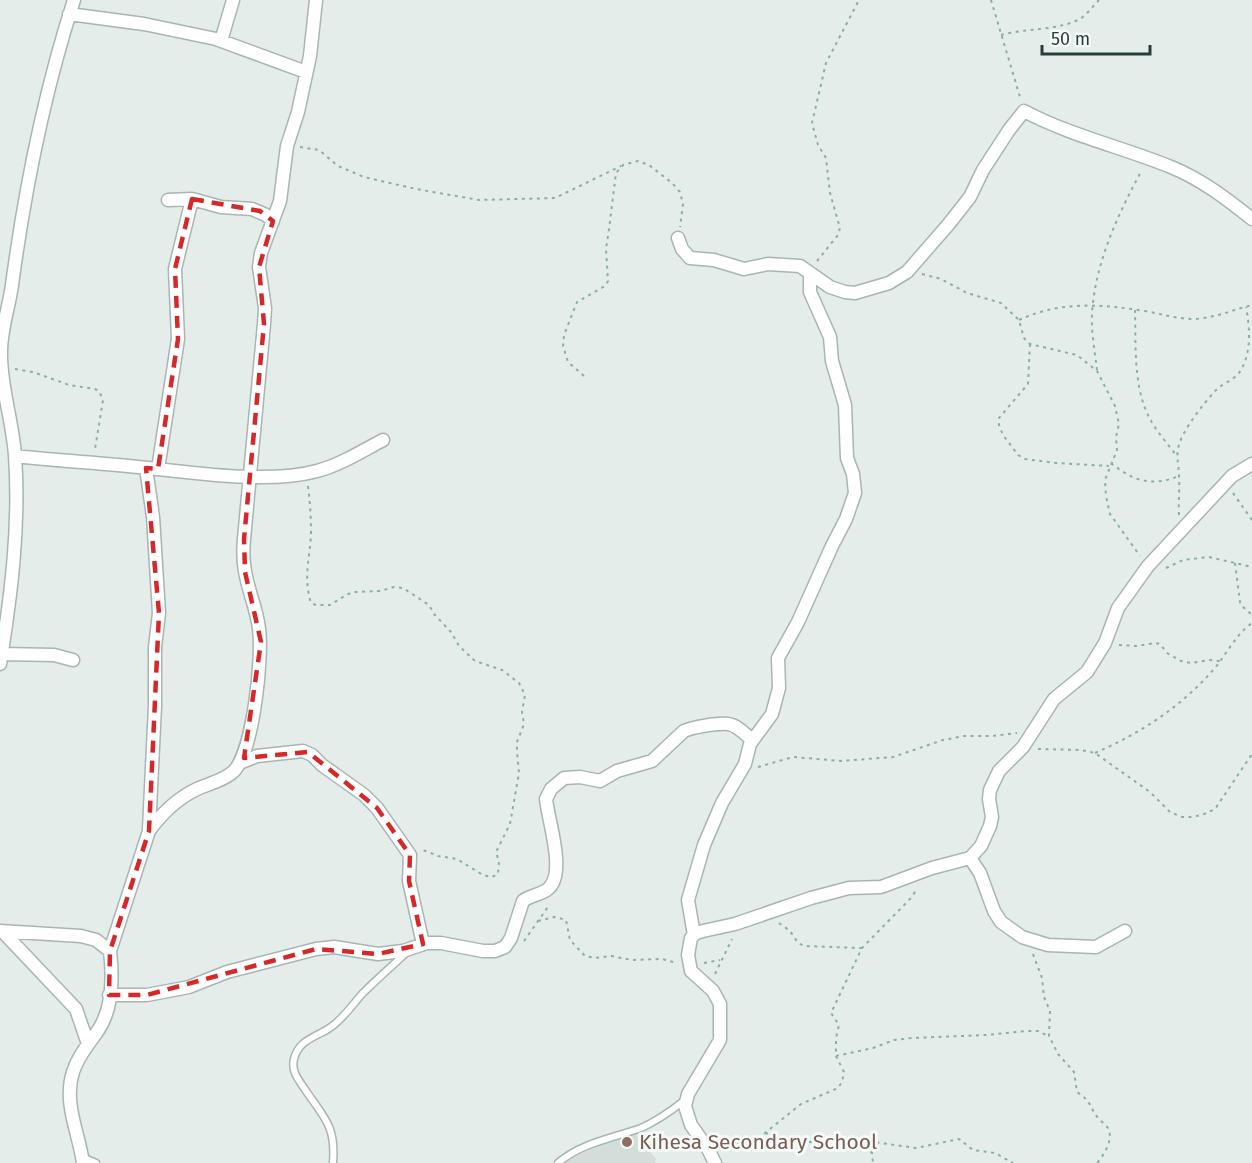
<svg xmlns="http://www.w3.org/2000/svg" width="1252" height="1163" font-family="'Fira Sans',sans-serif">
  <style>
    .built { fill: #d3ddda }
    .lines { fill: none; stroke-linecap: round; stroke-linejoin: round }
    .lane-casing { stroke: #a8b5b3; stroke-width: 9 }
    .street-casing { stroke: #a8b5b3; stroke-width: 15 }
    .path { stroke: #88aea8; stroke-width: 2; stroke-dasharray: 3 4.5; stroke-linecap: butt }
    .lane { stroke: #fff; stroke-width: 6 }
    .street { stroke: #fff; stroke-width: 12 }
    .marked { fill: none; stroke: #d62828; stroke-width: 4.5; stroke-dasharray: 12 8; stroke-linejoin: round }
    .education-dot { fill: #8d6e63; stroke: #f5faf8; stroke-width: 2 }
    .labels { text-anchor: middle; stroke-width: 6; stroke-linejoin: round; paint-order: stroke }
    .education-label { font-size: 21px; fill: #785e54; stroke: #f5faf8; text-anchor: start }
  </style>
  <rect width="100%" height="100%" fill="#e5edeb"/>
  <path class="built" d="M 635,1134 L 656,1159 L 655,1163 L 562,1163 L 589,1150 Z"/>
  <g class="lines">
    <defs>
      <path id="lane" d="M 82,1157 L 96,1163
        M 333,1163 C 336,1125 324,1118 304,1088 C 298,1079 291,1071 294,1059 C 299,1039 317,1037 331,1027 C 344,1018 352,1005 363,993 C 377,979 392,966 407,952
        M 558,1163 C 581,1143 613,1138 641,1128 C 657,1121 671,1111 685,1100"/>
      <path id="street" d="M 69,14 L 144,24 L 216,39 L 306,72
        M 221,41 L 233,0
        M 168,200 L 192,199 L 221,207 L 252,209 L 266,215 L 273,221
        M 678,238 L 682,249 L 690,258 L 714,260 L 744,269 L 768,264 L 800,266 L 830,287 L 845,292 L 855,293 L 889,283 L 907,272 L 948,225 L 970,197 L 983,170 L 1009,130 L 1024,111 C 1071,136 1122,147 1171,167 C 1201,179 1227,199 1252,219
        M 15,456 C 59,461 104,463 148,468 C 197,473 269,484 317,471 C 340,465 362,451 383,440
        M 146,468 L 153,517 L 159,613 L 155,647 L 155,706 L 149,829
        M 158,469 L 178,339 L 175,269 L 192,199
        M 2,654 L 54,655 L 73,660
        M 0,664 C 11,596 20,525 15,456 C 13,422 0,385 1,352 C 1,329 9,307 12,285 C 25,188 44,93 74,0
        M 242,762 L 257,756 L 303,751 L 312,755 L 322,765 L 364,795 L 377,808 L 410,855 L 409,881 L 423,944
        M 970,858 L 980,873 L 994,911 L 1001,922 L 1022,937 L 1048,945 L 1096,947 L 1125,931
        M 0,931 L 81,936 L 96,940 L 110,951 C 113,977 113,1010 97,1032 C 88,1045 78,1056 73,1072 C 63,1103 79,1133 83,1163
        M 3,932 L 76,1009 L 88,1044
        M 694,935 L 688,900 L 704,845 L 722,803 L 745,764 L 750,744 L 772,714 L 779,688 L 778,658 L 798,622 L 832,546 L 846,519 L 855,493 L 853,474 L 847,458 L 845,405 L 832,361 L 830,337 L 810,292 L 810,274
        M 110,951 L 149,831 C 162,813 176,799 197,789 C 208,784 225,780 234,771 C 253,751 263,658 259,629 C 257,609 248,591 245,571 C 243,561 243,550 244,539 L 264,324 L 265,308 L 259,267 L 261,253 L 280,201 L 287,146 L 298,112 L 310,56 L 316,0
        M 109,995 L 147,995 L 189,987 L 227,972 L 316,949 L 334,947 L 378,954 L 403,951 L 427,943 L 441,943 L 483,951 L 495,951 L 505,947 L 511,938 L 523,901 C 530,895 542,895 549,888 C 566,872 548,820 546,799 L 551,789 L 564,778 L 580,777 L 600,781 L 617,771 L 652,761 L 684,731 C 693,727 717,723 728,724 C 737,725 745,734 752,740
        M 715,1163 L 708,1149 L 691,1125 L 685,1106 L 688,1094 L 720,1040 L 720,1004 L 713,991 L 691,971 L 688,955 L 691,938 L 696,933 L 703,931 L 735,924 L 811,898 L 849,888 L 881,887 L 932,868 L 970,858 L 981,846 L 990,826 L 992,817 L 989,799 L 990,790 L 999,771 L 1023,747 L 1054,699 L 1087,672 L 1105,643 L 1118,608 L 1148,566 L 1232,476 L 1252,464"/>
    </defs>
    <use href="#lane" class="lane-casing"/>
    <use href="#street" class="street-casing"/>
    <path class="path" d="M 991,0 L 1020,97
      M 1001,35 C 1026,28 1054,31 1078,20 C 1086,16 1093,6 1099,0
      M 300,147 L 319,150 L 338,166 L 364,177 L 416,189 L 479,200 L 555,198 L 621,166
      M 817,261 L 838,235 L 840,228 L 830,193 L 826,158 L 818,145 L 812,123 L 826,63 L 859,0
      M 922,274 L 941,279 L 967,293 L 1001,303 L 1019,320 L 1024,338 L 1030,344 L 1077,355 L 1097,371 L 1115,406 L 1119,424 L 1116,437 L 1117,450 L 1105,480 L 1106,496 L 1110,514 L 1140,556
      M 1135,310 C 1136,344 1133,386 1149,417 C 1156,431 1167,443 1176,455
      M 1019,320 C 1060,301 1100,304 1145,311 C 1162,314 1177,319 1194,319 C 1215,318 1232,310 1252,305
      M 1030,344 L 1028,384 L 999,418 L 999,425 L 1003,435 L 1018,455 L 1025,459 L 1056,463 L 1109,466
      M 15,369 L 33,372 L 69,385 L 95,389 L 99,391 L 103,400 L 95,449
      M 1097,370 C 1095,352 1091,332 1092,314 C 1095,263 1118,214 1142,170
      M 584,376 L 568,362 L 563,346 L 564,335 L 577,302 L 605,286 L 608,281 L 606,249 L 609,229 L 616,173 L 623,165 L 638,161 L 649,165 L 672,183 L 680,192 L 683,204 L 680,227
      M 1111,463 C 1133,481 1152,487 1179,476
      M 308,486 C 310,502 311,517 311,533 C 310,558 303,577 311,603 L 316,605 L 330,605 L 348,594 L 356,592 L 380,591 L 394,587 L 403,588 L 429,605 L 434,614 L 451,632 L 459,646 L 475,661 L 502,670 L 519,683 L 525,695 L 522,712 L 524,724 L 517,742 L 517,751 L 519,773 L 510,824 L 496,852 L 499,862 L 498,874 L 492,877 L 483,875 L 457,859 L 438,856 L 423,850
      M 1233,493 L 1252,520
      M 1179,515 C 1178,502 1180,490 1179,478 C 1179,461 1174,454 1182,437 C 1190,421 1204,403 1217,389 C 1224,383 1233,380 1239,373 C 1252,354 1250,328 1246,307
      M 1235,563 L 1240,602 L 1242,606 L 1252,615
      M 1166,568 L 1183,560 L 1209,557 L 1252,567
      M 1119,645 L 1136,646 L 1155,643 L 1160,644 L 1167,653 L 1181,661 L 1191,663 L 1209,660 L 1220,661
      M 1038,749 L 1081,750 L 1095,753 L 1150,792 L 1170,812 L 1182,817 L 1191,817 L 1202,815 L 1215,809 L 1252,754
      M 1095,753 C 1141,733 1181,707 1214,669 C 1227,654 1235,635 1252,623
      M 758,767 L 793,757 L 841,761 L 893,757 L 943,740 L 964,736 L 992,736 L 1017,733
      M 538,921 L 555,917 L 566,920 L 570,940 L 585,956 L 595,958 L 611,956 L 632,960 L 662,959 L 677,963
      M 779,923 L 790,931 L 798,943 L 804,946 L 862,948
      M 524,941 L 550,904
      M 1033,954 L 1042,978 L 1044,997 L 1050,1011 L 1049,1036 L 1058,1054 L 1074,1072 L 1077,1092 C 1093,1103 1088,1105 1098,1118 C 1101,1121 1105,1124 1108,1128 C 1114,1139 1104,1155 1097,1163
      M 704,963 L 720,960
      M 715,974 L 732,939
      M 836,1056 L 873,1048 L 894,1040 L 912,1038 L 986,1035 L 1027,1031 L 1038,1031 L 1048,1036
      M 765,1133 L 804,1142 L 867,1141 L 916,1148 L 959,1139 L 973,1150 L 995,1153 L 1013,1163
      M 860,1141 L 872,1153 L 873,1163
      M 722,1148 L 752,1141 L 765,1133 L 801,1104 L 838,1088 L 842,1082 L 844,1072 L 836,1056 L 836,1038 L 839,1025 L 831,1013 L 862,948 L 911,898 L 917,889"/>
    <use href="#lane" class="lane"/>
    <use href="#street" class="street"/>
  </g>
  <path class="marked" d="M 192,199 L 260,211 L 273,221 L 259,267 L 264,324 L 244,539 L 245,572 L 261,642 L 244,758 L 308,752 L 377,808 L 410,855 L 409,881 L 423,944 L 378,954 L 316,949 L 147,995 L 109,995 L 110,951 L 149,831 L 159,613 L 146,468 L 158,469 L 178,339 L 175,269 Z"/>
  <circle class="education-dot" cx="627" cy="1142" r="6"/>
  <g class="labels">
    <g class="education-label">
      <text x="639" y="1149">Kihesa Secondary School</text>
    </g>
  </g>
  <path d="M1042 45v9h108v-9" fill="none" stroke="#253e3b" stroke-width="3"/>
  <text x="1051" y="45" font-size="18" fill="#253e3b" stroke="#f5faf8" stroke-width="4.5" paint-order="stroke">50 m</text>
</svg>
